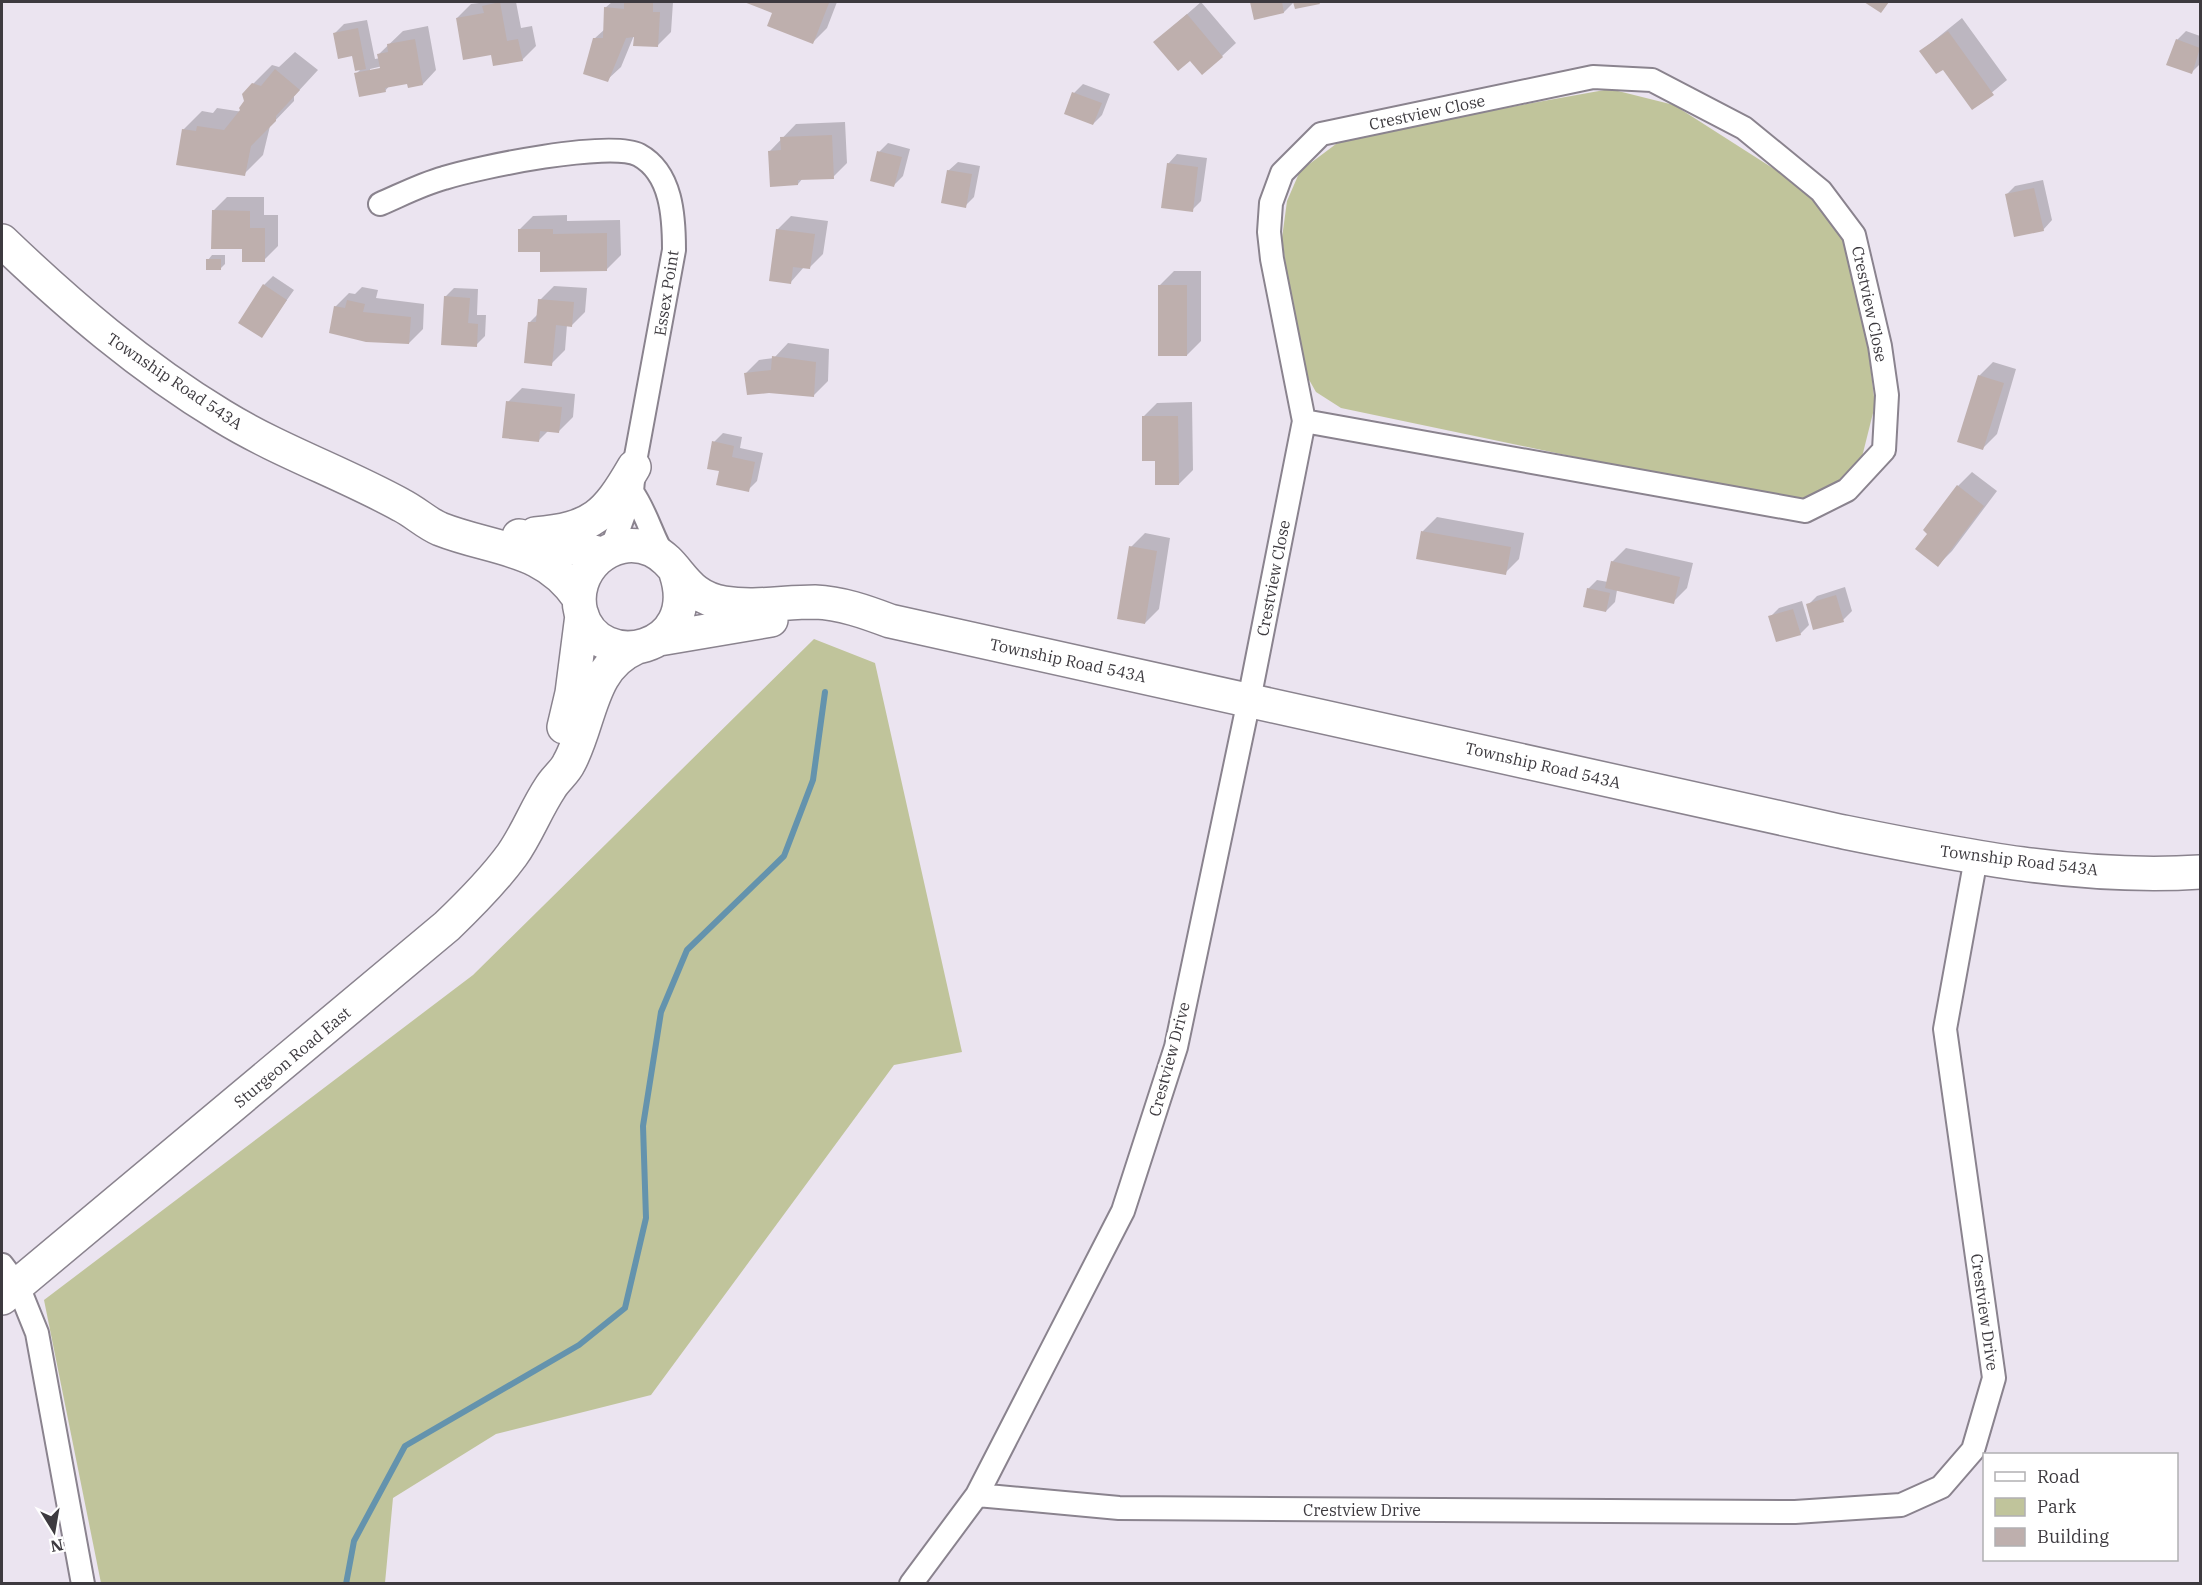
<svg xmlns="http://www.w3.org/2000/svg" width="2202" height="1585" font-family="'IBM Plex Serif',serif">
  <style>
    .green { fill: #c0c49b }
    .shadow { fill: #0003; fill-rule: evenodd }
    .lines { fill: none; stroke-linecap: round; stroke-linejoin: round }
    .stream { stroke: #6493ad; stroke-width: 6 }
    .building { fill: #beafad }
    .minor-casing { stroke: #8a838e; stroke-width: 26 }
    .secondary-casing { stroke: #8a838e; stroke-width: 36 }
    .minor { stroke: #fff; stroke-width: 22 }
    .secondary { stroke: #fff; stroke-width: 33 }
    .labels { text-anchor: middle; stroke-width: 6; stroke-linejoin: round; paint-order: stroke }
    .street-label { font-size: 16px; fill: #3d3a3f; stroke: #fff }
  </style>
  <rect width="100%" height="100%" fill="#ebe4f0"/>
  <path class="green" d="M 1610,89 L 1674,105 L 1804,188 L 1846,243 L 1862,298 L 1875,405 L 1860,465 L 1838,489 L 1804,499 L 1780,500 L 1341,408 L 1316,392 L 1299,362 L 1282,238 L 1287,201 L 1300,171 L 1336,144 L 1366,133 Z
    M 814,639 L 875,663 L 962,1052 L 894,1065 L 651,1395 L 496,1434 L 393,1498 L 385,1583 L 101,1583 L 44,1300 L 473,975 Z"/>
  <path class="shadow" d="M 487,2 L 516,2 L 521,28 L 532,26 L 536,46 L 522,60 L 493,53 L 457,18 L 471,4 Z
    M 612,2 L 673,2 L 671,32 L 657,46 L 635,33 L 621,67 L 607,80 L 594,39 L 605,29 L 605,8 Z
    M 748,2 L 837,2 L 827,28 L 813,42 L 774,12 Z
    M 1201,2 L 1236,43 L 1222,56 L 1190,59 L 1155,42 Z
    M 1252,2 L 1294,2 L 1284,12 L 1255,18 Z
    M 1962,18 L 2007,80 L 1973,108 L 1943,67 L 1921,51 Z
    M 367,20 L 375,59 L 380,58 L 379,54 L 403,31 L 428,26 L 436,70 L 423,84 L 408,82 L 390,85 L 385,91 L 356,74 L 362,68 L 335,33 L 344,24 ZM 387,65 L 388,68 L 370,72 L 370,69 Z
    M 2186,31 L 2200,36 L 2200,64 L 2192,72 L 2177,40 Z
    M 295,52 L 318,70 L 294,96 L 294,101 L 270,126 L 263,155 L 244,174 L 183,130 L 202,111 L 213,113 L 217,108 L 243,112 L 253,84 L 272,65 L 279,67 Z
    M 1083,84 L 1110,94 L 1102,115 L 1093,124 L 1074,93 Z
    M 845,122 L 847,163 L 833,177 L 803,178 L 798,184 L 770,151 L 796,124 Z
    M 888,143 L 910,149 L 903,176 L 894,185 L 879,152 Z
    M 1177,154 L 1207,158 L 1201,201 L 1192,210 L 1168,164 Z
    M 958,162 L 980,166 L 974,197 L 965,206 L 948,171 Z
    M 2043,180 L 2052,220 L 2043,230 L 2006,195 L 2015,186 Z
    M 227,197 L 264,197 L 264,215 L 278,215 L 278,246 L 264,260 L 244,248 L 213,211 Z
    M 567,215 L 567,221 L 620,220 L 621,255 L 607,269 L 541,250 L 519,230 L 533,216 Z
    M 791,216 L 828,221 L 823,254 L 809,268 L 804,267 L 790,283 L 777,230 Z
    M 212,255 L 225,255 L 225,264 L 221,268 L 208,260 Z
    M 1174,271 L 1201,271 L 1201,341 L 1187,355 L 1160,285 Z
    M 273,276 L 294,290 L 261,336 L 264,285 Z
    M 554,286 L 587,288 L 585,312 L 571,326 L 567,325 L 565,350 L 551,364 L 530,322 L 538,314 L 540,300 Z
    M 362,287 L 378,290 L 376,298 L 424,304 L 423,329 L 409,343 L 335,307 L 349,293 L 355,294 Z
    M 454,288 L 478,289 L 477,315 L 486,315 L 485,336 L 476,345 L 445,297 Z
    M 788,343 L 829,349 L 828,381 L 814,395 L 746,373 L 759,360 L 774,358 Z
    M 1993,362 L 2016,369 L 1997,434 L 1983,448 L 1979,376 Z
    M 522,388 L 575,394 L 573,417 L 559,431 L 549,430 L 538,441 L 508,402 Z
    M 1192,402 L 1193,470 L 1179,484 L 1157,459 L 1143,417 L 1157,403 Z
    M 723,433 L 742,437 L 740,448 L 763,453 L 757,481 L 748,490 L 721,470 L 714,442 Z
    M 1972,472 L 1997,491 L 1952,551 L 1938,565 L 1929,533 L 1958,486 Z
    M 1437,517 L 1524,533 L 1519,559 L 1505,573 L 1418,557 L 1423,531 Z
    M 1145,533 L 1170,538 L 1159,609 L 1145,623 L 1131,547 Z
    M 1626,548 L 1693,563 L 1687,588 L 1673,602 L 1617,590 L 1615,602 L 1606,611 L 1588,589 L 1597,580 L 1608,582 L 1612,562 Z
    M 1845,587 L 1852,611 L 1843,620 L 1808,605 L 1817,596 Z
    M 1802,601 L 1809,625 L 1800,634 L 1770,617 L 1779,608 Z"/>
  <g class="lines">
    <path class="stream" d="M 346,1584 L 354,1541 L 405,1446 L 579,1345 L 625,1308 L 646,1218 L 643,1126 L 661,1012 L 687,950 L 784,856 L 813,780 L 825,692"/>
  </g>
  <path class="building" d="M 500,2 L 507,41 L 518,39 L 523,61 L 493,66 L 491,55 L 463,60 L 456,18 L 484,13 L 482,6 Z
    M 624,2 L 653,2 L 653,12 L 660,12 L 658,47 L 633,46 L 634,37 L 626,38 L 608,82 L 583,74 L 593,38 L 603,38 L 604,7 L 624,9 Z
    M 744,2 L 824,2 L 829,3 L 813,44 L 767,26 L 772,13 Z
    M 1250,2 L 1282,2 L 1284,13 L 1254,20 Z
    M 1293,2 L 1319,2 L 1320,4 L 1295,9 Z
    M 1864,2 L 1889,2 L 1881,13 Z
    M 1187,14 L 1223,57 L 1202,75 L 1190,61 L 1178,71 L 1153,42 Z
    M 358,28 L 366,69 L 355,71 L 352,56 L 338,59 L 333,33 Z
    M 1948,31 L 1994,95 L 1972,110 L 1943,70 L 1936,74 L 1919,51 Z
    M 415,39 L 423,85 L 408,88 L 407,84 L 385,88 L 386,92 L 359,97 L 354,73 L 380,68 L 377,54 L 388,52 L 387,44 Z
    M 2176,39 L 2200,48 L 2192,74 L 2166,65 Z
    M 275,69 L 300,90 L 276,116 L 276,121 L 251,146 L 245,176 L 176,165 L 182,129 L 196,131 L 197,126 L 224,130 L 240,110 L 239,108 L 244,101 L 242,94 L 252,83 L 261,86 Z
    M 1072,92 L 1102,103 L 1093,125 L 1064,114 Z
    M 832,135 L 834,179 L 798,180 L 798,185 L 770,187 L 768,151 L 781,150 L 780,137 Z
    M 877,151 L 902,157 L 894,187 L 870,181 Z
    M 1167,163 L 1198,167 L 1193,212 L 1161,208 Z
    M 947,170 L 972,174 L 966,208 L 941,203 Z
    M 2034,188 L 2044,231 L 2014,237 L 2005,194 Z
    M 212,210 L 250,211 L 250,228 L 265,228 L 265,262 L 242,262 L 242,249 L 211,249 Z
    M 518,229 L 553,229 L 553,234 L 607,233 L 607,271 L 540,272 L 540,252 L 518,252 Z
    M 776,229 L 815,234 L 810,269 L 793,267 L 791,284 L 769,281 Z
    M 206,259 L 221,259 L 221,270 L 206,270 Z
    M 263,284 L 287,300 L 262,338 L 238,323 Z
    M 1158,285 L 1187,285 L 1187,356 L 1158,356 Z
    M 444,296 L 470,298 L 468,323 L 478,324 L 477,347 L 441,345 Z
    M 538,299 L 574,302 L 572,327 L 556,325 L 552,366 L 524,363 L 528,322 L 536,322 Z
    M 347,300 L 365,304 L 363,312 L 411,317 L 409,344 L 366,342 L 329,333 L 334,306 L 345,308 Z
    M 772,356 L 816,362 L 814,397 L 769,393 L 747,395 L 744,373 L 771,370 Z
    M 1978,375 L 2004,383 L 1983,450 L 1957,442 Z
    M 506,401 L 562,407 L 559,433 L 540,431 L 539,442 L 502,438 Z
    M 1142,416 L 1178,416 L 1179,485 L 1155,485 L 1155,461 L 1142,461 Z
    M 712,441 L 734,446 L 732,457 L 755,462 L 749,492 L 716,485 L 719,471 L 707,469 Z
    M 1957,485 L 1984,506 L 1938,567 L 1915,549 L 1927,534 L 1923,530 Z
    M 1421,531 L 1511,547 L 1506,575 L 1416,559 Z
    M 1129,546 L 1157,551 L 1145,624 L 1117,619 Z
    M 1611,561 L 1680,577 L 1674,604 L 1605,588 Z
    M 1587,588 L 1610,593 L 1606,612 L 1583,607 Z
    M 1836,595 L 1844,622 L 1813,630 L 1806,604 Z
    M 1793,609 L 1801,635 L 1776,642 L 1768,616 Z"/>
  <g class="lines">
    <defs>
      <path id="minor" d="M 380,204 C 401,195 422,184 444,178 C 479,167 610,140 639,155 C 672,173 674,217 674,250 L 634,467 L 632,492 L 611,550
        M 632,492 C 647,513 652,538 666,560
        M 2,1265 L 18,1286 L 37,1333 L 83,1584
        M 977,1495 L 1119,1508 L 1795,1512 L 1901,1505 L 1941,1487 L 1973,1450 L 1994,1378 L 1945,1029 L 1976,858
        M 911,1584 L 977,1495 L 1123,1211 L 1176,1047 L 1249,700 L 1304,421 L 1272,259 L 1269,232 L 1271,203 L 1282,173 L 1321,134 L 1593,77 L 1652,80 L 1744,128 L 1821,191 L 1854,235 L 1880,346 L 1887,395 L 1884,450 L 1847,490 L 1805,511 L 1304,421"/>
      <path id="secondary" d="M 2,241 C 70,306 141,367 222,416 C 279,451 343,473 401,505 C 415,512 426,523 440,529 C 493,550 544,546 579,598
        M 535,534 C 593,529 606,515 634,467
        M 519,536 L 602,554
        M 676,573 C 702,651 599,674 581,613 C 570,572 611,532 652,550 C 681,564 682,596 724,603 C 754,608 784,602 815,602 C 841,603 866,612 890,621 L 1839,831 C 1958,855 2079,880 2200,872
        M 659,639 L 771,620
        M 564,727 L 572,693 L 582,615
        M 2,1298 L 447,926 C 470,904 493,881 512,855 C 527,834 536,809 550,788 C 555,779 565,772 569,763 C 591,723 589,668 635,648"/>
    </defs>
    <use href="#minor" class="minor-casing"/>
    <use href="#secondary" class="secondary-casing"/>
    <use href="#minor" class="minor"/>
    <use href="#secondary" class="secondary"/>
  </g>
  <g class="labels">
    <g class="street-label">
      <text transform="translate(1427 112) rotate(-12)" y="6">Crestview Close</text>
      <text transform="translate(666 293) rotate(-81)" y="6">Essex Point</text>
      <text transform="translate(1870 304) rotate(78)" y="6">Crestview Close</text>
      <text transform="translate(175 381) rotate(34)" y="6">Township Road 543A</text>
      <text transform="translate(1273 578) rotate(-79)" y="6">Crestview Close</text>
      <text transform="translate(1068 660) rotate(12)" y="6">Township Road 543A</text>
      <text transform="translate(1543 765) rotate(13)" y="6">Township Road 543A</text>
      <text transform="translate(2019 860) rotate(7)" y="6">Township Road 543A</text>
      <text transform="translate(292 1057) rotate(-40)" y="6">Sturgeon Road East</text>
      <text transform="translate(1169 1059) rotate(-75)" y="6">Crestview Drive</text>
      <text transform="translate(1985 1312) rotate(82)" y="6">Crestview Drive</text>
      <text x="1362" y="1516">Crestview Drive</text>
    </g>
  </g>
  <rect width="2202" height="1585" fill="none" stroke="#3d3a3f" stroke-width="6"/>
  <rect x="1983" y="1453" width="195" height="108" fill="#ffffff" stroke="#b1b0b2" stroke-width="1.5"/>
  <rect x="1995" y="1472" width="30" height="9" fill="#ffffff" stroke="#b1b0b2" stroke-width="1.5"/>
  <text x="2037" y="1483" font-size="18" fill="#3d3a3f">Road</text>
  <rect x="1995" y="1498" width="30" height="18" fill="#c0c49b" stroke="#b1b0b2" stroke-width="1.5"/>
  <text x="2037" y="1513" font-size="18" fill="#3d3a3f">Park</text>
  <rect x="1995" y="1528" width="30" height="18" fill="#beafad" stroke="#b1b0b2" stroke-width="1.5"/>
  <text x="2037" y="1543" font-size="18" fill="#3d3a3f">Building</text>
  <g transform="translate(54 1531) rotate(169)" stroke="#ffffff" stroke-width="4.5" paint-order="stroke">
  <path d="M0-4.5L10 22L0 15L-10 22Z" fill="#3d3a3f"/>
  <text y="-9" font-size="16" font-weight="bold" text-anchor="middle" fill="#3d3a3f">N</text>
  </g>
</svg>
